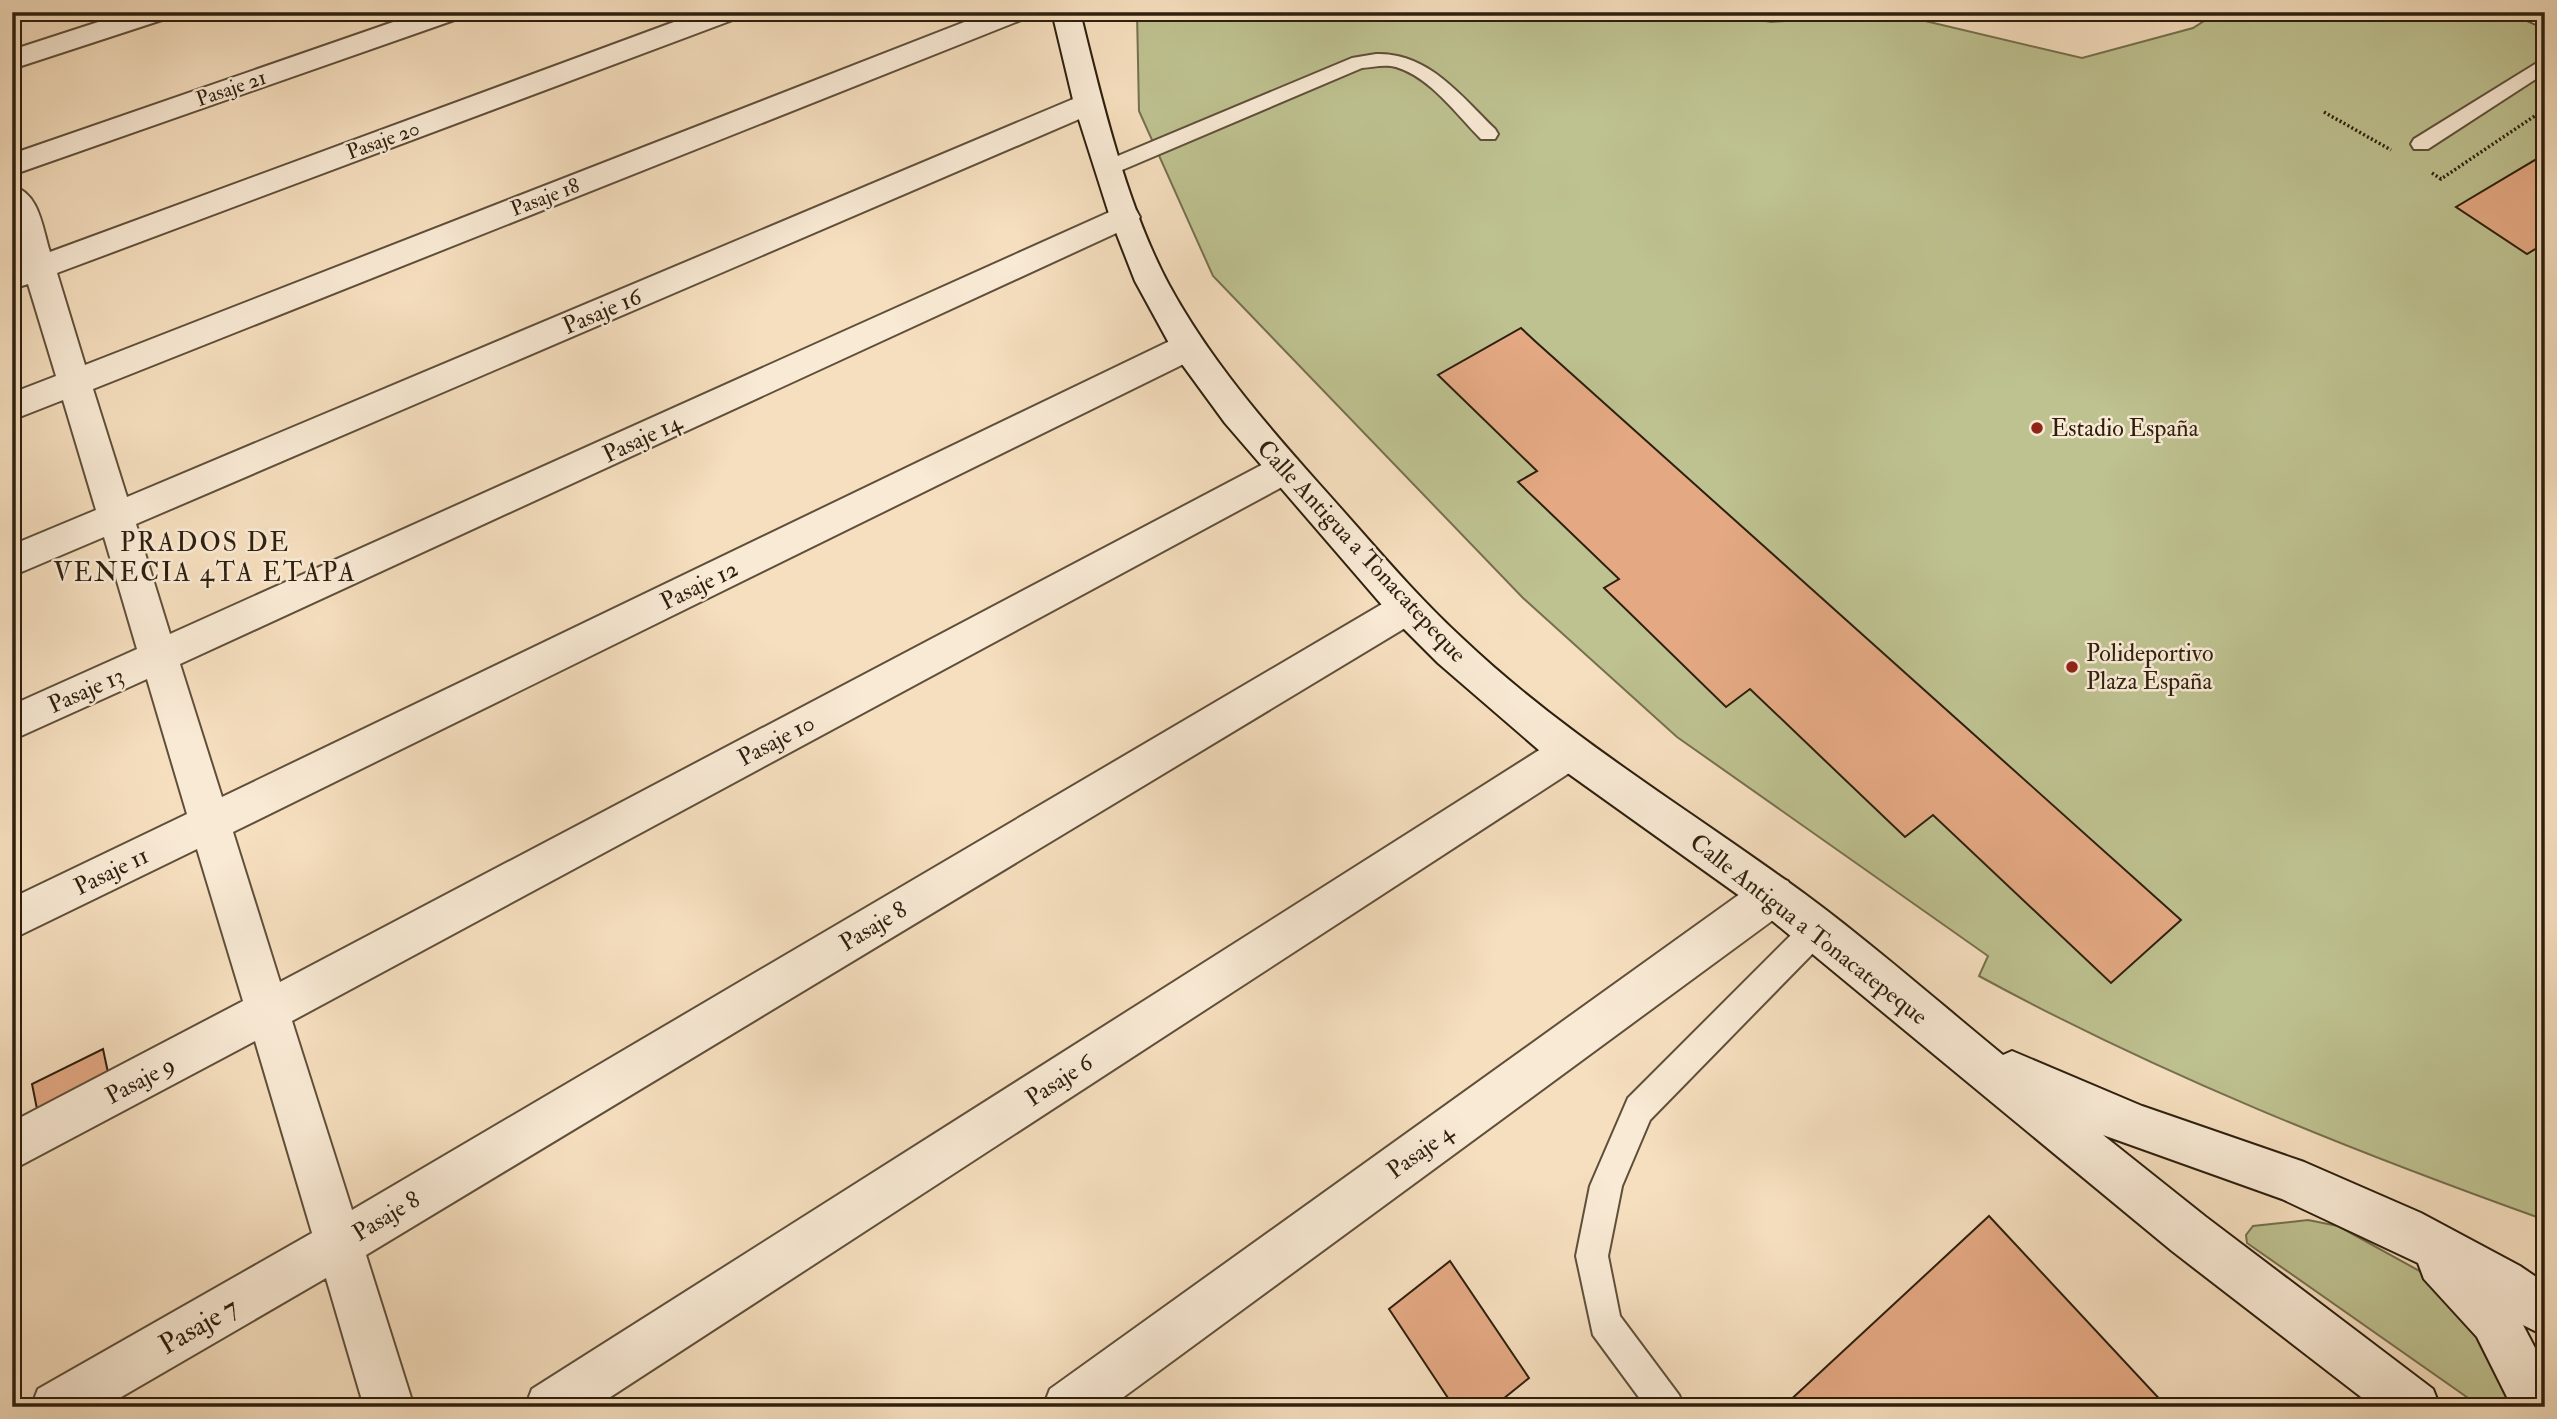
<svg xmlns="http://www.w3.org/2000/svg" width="2557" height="1419" font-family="'IM FELL Double Pica',serif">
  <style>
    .green { fill: #bec190; stroke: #76704f; stroke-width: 2 }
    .building { fill: #e4a983; stroke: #2d1f0e; stroke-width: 2 }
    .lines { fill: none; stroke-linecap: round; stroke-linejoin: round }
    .lane-casing { stroke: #5f4f3a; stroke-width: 4 }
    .street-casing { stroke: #5f4f3a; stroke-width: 4 }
    .secondary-casing { stroke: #2d1f0e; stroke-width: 4 }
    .path { stroke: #2d1f0e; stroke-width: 3.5; stroke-dasharray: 2 2.5; stroke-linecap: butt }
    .lane { fill: #f9ead5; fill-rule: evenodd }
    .street { fill: #f9ead5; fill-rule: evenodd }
    .secondary { fill: #f9ead5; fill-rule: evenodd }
    .poi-dot { fill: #8f2418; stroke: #f9ead5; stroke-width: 2.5 }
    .labels { text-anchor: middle; stroke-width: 5; stroke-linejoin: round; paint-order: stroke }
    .far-street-label { font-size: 21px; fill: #2d1f0e; stroke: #f9ead5 }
    .street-label { font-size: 24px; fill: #2d1f0e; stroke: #f9ead5 }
    .poi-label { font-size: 24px; fill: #2d1f0e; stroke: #f9ead5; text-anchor: start }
    .neighbourhood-label { font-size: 26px; letter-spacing: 2px; fill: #2d1f0e; stroke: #f9ead5 }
    .near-street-label { font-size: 28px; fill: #2d1f0e; stroke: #f9ead5 }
  </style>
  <rect width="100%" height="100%" fill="#f6dfbf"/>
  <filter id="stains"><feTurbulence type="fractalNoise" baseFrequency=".00286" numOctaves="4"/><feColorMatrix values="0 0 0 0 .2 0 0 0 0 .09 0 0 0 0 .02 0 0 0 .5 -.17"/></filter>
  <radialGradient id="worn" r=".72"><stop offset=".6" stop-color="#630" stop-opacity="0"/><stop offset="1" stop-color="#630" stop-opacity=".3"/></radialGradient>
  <path class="green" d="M 1137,12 L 1715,12 L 1771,22 L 1841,17 L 1921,20 L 2082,58 L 2193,28 L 2218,12 L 2545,12 L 2545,1220 C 2352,1151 2159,1074 1979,976 L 1988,956 L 1677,737 L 1523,598 L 1213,276 L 1139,111 Z
    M 2308,1220 L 2338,1226 L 2425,1274 L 2478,1329 L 2516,1407 L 2481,1407 L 2247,1243 L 2246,1235 L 2253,1226 Z"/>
  <path class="building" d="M 2545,154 L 2545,243 L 2527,254 L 2456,207 Z
    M 1521,328 L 1536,342 L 2181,920 L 2111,983 L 1933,815 L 1905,837 L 1750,689 L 1726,707 L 1604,588 L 1619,579 L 1518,482 L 1537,471 L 1438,375 Z
    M 103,1049 L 110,1082 L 39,1119 L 32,1084 Z
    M 1989,1216 L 2167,1407 L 1786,1407 L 1785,1405 Z
    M 1450,1261 L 1529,1378 L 1493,1407 L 1454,1407 L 1389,1309 Z"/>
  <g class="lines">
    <defs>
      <path id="lane" d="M 2516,12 L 2545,14 L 2545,28 L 2518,16 Z
        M 1376,54 C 1428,52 1461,96 1495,129 L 1498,134 L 1495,139 L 1481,139 C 1457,115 1430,77 1396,67 C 1385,64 1373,67 1362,68 L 1115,173 L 1101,173 L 1098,168 L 1101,163 L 1352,58 Z
        M 2545,58 L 2545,73 L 2428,149 L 2414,149 L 2411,144 L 2414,139 Z
        M 1816,916 L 1826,920 L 1830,930 L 1826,940 L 1650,1120 L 1622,1186 L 1608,1256 L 1620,1316 L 1679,1395 L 1684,1407 L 1646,1407 L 1593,1335 L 1576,1256 L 1590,1186 L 1628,1098 L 1806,920 Z"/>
      <path id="street" d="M 129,12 L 172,12 L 168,18 L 12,69 L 12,50 Z
        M 422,12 L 464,12 L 460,18 L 12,175 L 12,154 Z
        M 701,12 L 742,12 L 738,18 L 57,273 L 85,365 L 990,12 L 1030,12 L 1026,18 L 93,389 L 127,497 L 1078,97 L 1088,95 L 1098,97 L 1102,104 L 1098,111 L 136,524 L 170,634 L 1114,210 L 1125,206 L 1136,210 L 1140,217 L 1136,224 L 180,664 L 222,797 L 1176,338 L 1188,335 L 1200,338 L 1204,347 L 1200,356 L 233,832 L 280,982 L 1273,459 L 1285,455 L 1297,459 L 1302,469 L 1297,479 L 292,1021 L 352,1210 L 1394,597 L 1407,593 L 1420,597 L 1425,608 L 1420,619 L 366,1255 L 414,1407 L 364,1407 L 326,1278 L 104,1407 L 31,1407 L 38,1389 L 312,1233 L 255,1041 L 12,1170 L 12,1122 L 243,1001 L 197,849 L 12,939 L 12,898 L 187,814 L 147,679 L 12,740 L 12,705 L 137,649 L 104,537 L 12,576 L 12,545 L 96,510 L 63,400 L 12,420 L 12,393 L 56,376 L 28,284 L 12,289 L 12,266 L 22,262 L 12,230 L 12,186 C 40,193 42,228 50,252 Z
        M 1569,735 L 1583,740 L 1589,752 L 1583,764 L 595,1407 L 525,1407 L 532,1389 L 1555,740 Z
        M 1773,876 L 1788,881 L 1794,895 L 1788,909 L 1110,1407 L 1043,1407 L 1050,1389 L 1758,881 Z"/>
      <path id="secondary" d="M 1052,12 L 1080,12 C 1101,98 1127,207 1169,285 C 1210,360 1264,422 1320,485 C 1367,537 1411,591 1462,638 C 1560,731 1675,801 1784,879 C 1860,933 1931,996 2003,1055 L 2012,1051 L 2142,1106 L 2304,1162 L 2421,1213 L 2520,1266 L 2545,1283 L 2545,1336 L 2523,1325 L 2545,1367 L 2545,1407 L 2512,1407 L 2477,1337 L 2424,1279 L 2418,1263 L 2282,1199 L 2103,1135 L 2206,1217 L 2433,1389 L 2440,1407 L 2374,1407 L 2172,1251 L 1758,909 L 1555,764 L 1438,663 L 1394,619 L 1225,423 L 1176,356 L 1135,281 L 1110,217 L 1074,104 Z"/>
    </defs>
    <use href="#lane" class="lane-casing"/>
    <use href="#street" class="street-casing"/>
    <use href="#secondary" class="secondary-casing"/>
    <path class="path" d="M 2324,112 L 2391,150
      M 2432,173 L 2441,179 L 2545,109"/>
    <use href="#lane" class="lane"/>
    <use href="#street" class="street"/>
    <use href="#secondary" class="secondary"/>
  </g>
  <g class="poi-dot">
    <circle cx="2037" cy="428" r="7"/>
    <circle cx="2072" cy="667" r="7"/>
  </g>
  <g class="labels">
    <g class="far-street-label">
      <text transform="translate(231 88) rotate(-19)" y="7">Pasaje 21</text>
      <text transform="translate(383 140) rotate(-20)" y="7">Pasaje 20</text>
      <text transform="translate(545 197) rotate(-21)" y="7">Pasaje 18</text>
    </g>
    <g class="street-label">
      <text transform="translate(602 311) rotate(-23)" y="8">Pasaje 16</text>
      <text transform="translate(642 438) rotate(-25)" y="8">Pasaje 14</text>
      <text transform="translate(1362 551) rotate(47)" y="8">Calle Antigua a Tonacatepeque</text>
      <text transform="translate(699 585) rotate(-26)" y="8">Pasaje 12</text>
      <text transform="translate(86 690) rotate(-24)" y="8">Pasaje 13</text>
      <text transform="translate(776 740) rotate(-28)" y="8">Pasaje 10</text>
      <text transform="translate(111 871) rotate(-26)" y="8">Pasaje 11</text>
      <text transform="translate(873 926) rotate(-31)" y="8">Pasaje 8</text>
      <text transform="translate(1809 929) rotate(38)" y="8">Calle Antigua a Tonacatepeque</text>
      <text transform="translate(140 1080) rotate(-28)" y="8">Pasaje 9</text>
      <text transform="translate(1059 1080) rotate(-33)" y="8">Pasaje 6</text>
      <text transform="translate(1420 1151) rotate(-36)" y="8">Pasaje 4</text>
      <text transform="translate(386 1216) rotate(-31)" y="8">Pasaje 8</text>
    </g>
    <g class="poi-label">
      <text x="2051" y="436">Estadio España</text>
      <text x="2086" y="661">Polideportivo<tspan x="2086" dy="28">Plaza España</tspan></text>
    </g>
    <g class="neighbourhood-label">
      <text x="205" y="551">PRADOS DE<tspan x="205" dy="30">VENECIA 4TA ETAPA</tspan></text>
    </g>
    <g class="near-street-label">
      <text transform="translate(198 1325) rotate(-30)" y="10">Pasaje 7</text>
    </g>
  </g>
  <rect width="2557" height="1419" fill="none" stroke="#f6dfbf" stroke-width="42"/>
  <rect x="14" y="14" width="2529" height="1391" fill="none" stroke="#2d1f0e" stroke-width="3.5"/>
  <rect x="21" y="21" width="2515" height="1377" fill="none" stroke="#2d1f0e" stroke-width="2"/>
  <rect width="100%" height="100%" filter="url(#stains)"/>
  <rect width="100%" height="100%" fill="url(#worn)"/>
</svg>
